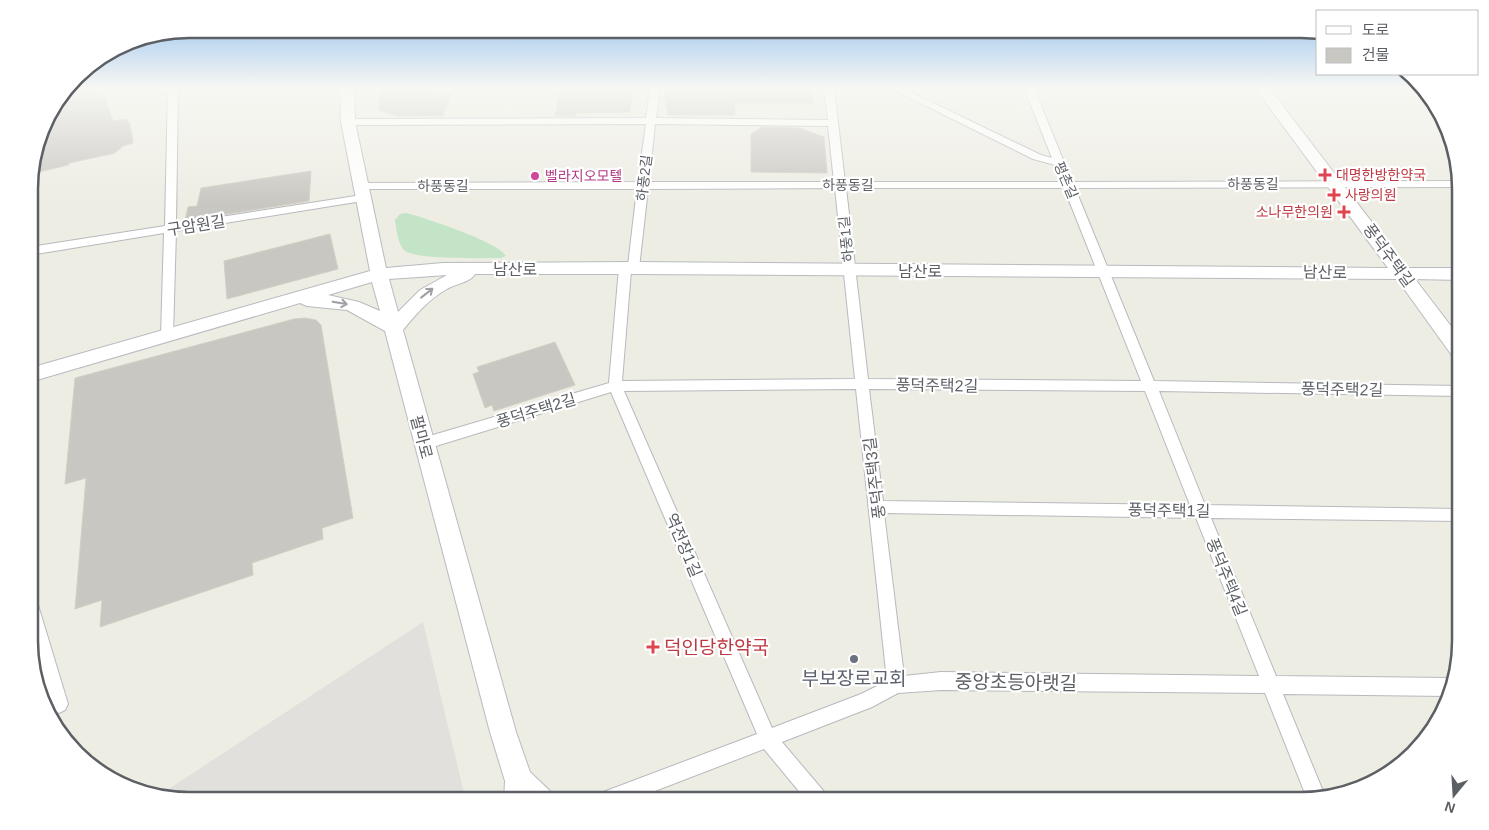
<svg xmlns="http://www.w3.org/2000/svg" width="1489" height="830" font-family="Helvetica,'Noto Sans KR',sans-serif">
  <style>
    .industrial { fill: #e1e0dc }
    .green { fill: #c3e4c6 }
    .building { fill: #c9c7c2; stroke: #d2cfc3 }
    .lines { fill: none; stroke-linecap: round; stroke-linejoin: round }
    .street-casing { stroke: #b7b9bd; stroke-width: 2 }
    .secondary-casing { stroke: #b8babf; stroke-width: 2 }
    .street { fill: #fff; fill-rule: evenodd }
    .secondary { fill: #fff; fill-rule: evenodd }
    .oneway { stroke: #9d9fa2 }
    .health-dot { fill: #e0444e; stroke: #fff; stroke-width: 2 }
    .hotel-dot { fill: #d1479c; stroke: #fff; stroke-width: 2 }
    .worship-dot { fill: #6b7280; stroke: #fff; stroke-width: 2 }
    .labels { text-anchor: middle; stroke-width: 4.5; stroke-linejoin: round; paint-order: stroke }
    .far-health-label { font-size: 14px; fill: #be3a42; stroke: #fff; text-anchor: start }
    .far-hotel-label { font-size: 14px; fill: #b23c85; stroke: #fff; text-anchor: start }
    .far-street-label { font-size: 14px; fill: #5c5f64; stroke: #fff }
    .street-label { font-size: 16px; fill: #5c5f64; stroke: #fff }
    .near-health-label { font-size: 19px; fill: #be3a42; stroke: #fff; text-anchor: start }
    .near-worship-label { font-size: 19px; fill: #5b616d; stroke: #fff }
    .near-street-label { font-size: 19px; fill: #5c5f64; stroke: #fff }
    .rim { fill: none; stroke: #5c5f64; stroke-width: 2.5 }
  </style>
  <rect width="100%" height="100%" fill="#eeede4"/>
  <path class="industrial" d="M 423,622 L 466,801 L 188,801 L 161,794 Z"/>
  <path class="green" d="M 406,213 L 417,216 C 435,222 498,242 506,256 L 501,258 C 484,258 413,260 404,250 C 398,244 396,228 395,220 L 400,214 Z"/>
  <path class="building" d="M 68,88 L 97,88 L 105,97 L 113,121 L 126,119 L 130,124 L 133,143 L 123,146 L 115,153 L 69,163 L 68,165 L 30,174 L 30,168 L 45,118 Z
    M 379,88 L 426,88 L 427,93 L 452,93 L 443,116 L 397,116 L 379,110 Z
    M 561,88 L 633,88 L 630,112 L 576,113 L 576,116 L 555,116 Z
    M 670,88 L 812,88 L 813,103 L 735,103 L 735,115 L 668,115 L 664,94 Z
    M 762,127 L 799,128 L 824,137 L 827,173 L 751,172 L 751,134 Z
    M 311,171 L 309,201 L 185,221 L 188,207 L 197,206 L 201,188 Z
    M 330,234 L 338,269 L 227,299 L 224,261 Z
    M 305,318 L 316,320 L 321,325 L 353,518 L 322,528 L 323,539 L 252,563 L 253,575 L 100,627 L 102,600 L 75,609 L 86,478 L 65,484 L 75,378 L 294,319 Z
    M 555,342 L 575,385 L 494,411 L 492,405 L 485,408 L 473,374 L 479,372 L 477,367 Z"/>
  <g class="lines">
    <defs>
      <path id="street" d="M 168,88 L 178,88 L 176,224 L 362,195 L 367,198 L 362,201 L 176,231 L 173,336 L 171,339 L 163,339 L 161,336 L 164,233 L 30,255 L 30,247 L 165,226 Z
        M 650,88 L 660,88 L 656,118 L 828,120 L 824,88 L 834,88 L 845,182 L 1062,182 L 1055,165 L 1033,159 L 890,88 L 902,88 L 1041,155 L 1052,158 L 1024,88 L 1034,88 L 1072,182 L 1460,181 L 1460,187 L 1075,188 L 1154,381 L 1460,386 L 1460,396 L 1159,391 L 1205,505 L 1460,509 L 1460,521 L 1211,518 L 1276,676 L 1449,678 L 1452,679 L 1447,696 L 1283,694 L 1325,796 L 1311,801 L 1308,801 L 1265,693 L 941,690 L 898,693 L 872,707 L 782,742 L 826,794 L 829,801 L 807,801 L 764,749 L 629,801 L 596,801 L 598,794 L 757,734 L 611,392 L 423,450 L 418,448 L 416,444 L 418,440 L 423,438 L 609,383 L 619,268 L 621,265 L 628,265 L 637,189 L 360,189 L 355,186 L 360,183 L 638,182 L 646,124 L 348,125 L 343,122 L 348,119 L 646,118 ZM 655,124 L 828,126 L 834,182 L 649,182 ZM 835,188 L 855,379 L 622,381 L 631,271 L 637,271 L 639,268 L 648,189 ZM 846,188 L 1064,188 L 1141,381 L 868,379 ZM 856,389 L 887,681 L 861,694 L 772,728 L 624,391 ZM 869,389 L 1145,391 L 1190,505 L 883,501 ZM 884,513 L 1196,518 L 1259,676 L 941,672 L 904,676 Z
        M 30,597 L 36,600 L 38,605 L 68,704 L 65,710 L 59,713 L 53,710 L 50,704 L 30,634 Z"/>
      <path id="secondary" d="M 340,88 L 354,88 L 355,122 L 386,268 L 443,263 L 633,262 L 1388,268 L 1255,88 L 1269,88 L 1407,268 L 1460,268 L 1460,280 L 1415,279 L 1460,338 L 1460,359 L 1453,357 L 1397,279 L 633,274 L 475,274 C 471,282 455,284 447,289 C 429,299 416,314 403,330 L 516,732 L 530,772 L 550,791 L 554,801 L 504,801 L 505,781 L 490,732 L 385,331 L 347,310 L 307,306 L 300,303 L 30,382 L 30,368 L 370,271 L 341,122 ZM 447,275 L 420,290 L 398,312 L 389,279 ZM 372,282 L 380,311 L 359,302 L 328,295 Z"/>
    </defs>
    <use href="#street" class="street-casing"/>
    <use href="#secondary" class="secondary-casing"/>
    <use href="#street" class="street"/>
    <use href="#secondary" class="secondary"/>
  </g>
  <defs><path id="oneway-shaft" d="M-6 0H5M1.5-3L5.5 0L1.5 3" fill="none" stroke-width="1.6" stroke-linecap="round" stroke-linejoin="round" transform="scale(1.25)"/></defs>
  <g class="oneway">
    <use href="#oneway-shaft" transform="translate(427 293) rotate(-38)"/>
    <use href="#oneway-shaft" transform="translate(340 303) rotate(10)"/>
  </g>
  <linearGradient id="sky" x2="0" y2="1"><stop stop-color="#8fbeef"/><stop offset="0.43" stop-color="#f7f7f3"/><stop offset="1" stop-color="#f7f7f3" stop-opacity="0"/></linearGradient>
  <rect width="1489" height="204" fill="url(#sky)"/>
  <g class="health-dot">
    <path d="M1322.5 167.5h5v5h5v5h-5v5h-5v-5h-5v-5h5z"/>
    <path d="M1331.5 187.5h5v5h5v5h-5v5h-5v-5h-5v-5h5z"/>
    <path d="M1341.5 204.5h5v5h5v5h-5v5h-5v-5h-5v-5h5z"/>
    <path d="M650.5 639.5h5v5h5v5h-5v5h-5v-5h-5v-5h5z"/>
  </g>
  <circle class="hotel-dot" cx="535" cy="176" r="5"/>
  <circle class="worship-dot" cx="854" cy="659" r="5"/>
  <g class="labels">
    <g class="far-health-label">
      <text x="1336" y="180">대명한방한약국</text>
      <text x="1345" y="200">사랑의원</text>
      <text x="1333" y="217" text-anchor="end">소나무한의원</text>
    </g>
    <g class="far-hotel-label">
      <text x="545" y="181">벨라지오모텔</text>
    </g>
    <g class="far-street-label">
      <text transform="translate(644 178) rotate(-83)" y="5">하풍2길</text>
      <text transform="translate(1066 180) rotate(67)" y="5">평촌길</text>
      <text x="1253" y="189">하풍동길</text>
      <text x="848" y="190">하풍동길</text>
      <text x="443" y="191">하풍동길</text>
      <text transform="translate(846 239) rotate(-96)" y="5">하풍1길</text>
    </g>
    <g class="street-label">
      <text transform="translate(196 225) rotate(-9)" y="6">구암원길</text>
      <text transform="translate(1389 255) rotate(54)" y="6">풍덕주택길</text>
      <text x="515" y="275">남산로</text>
      <text x="920" y="277">남산로</text>
      <text transform="translate(1325 272) rotate(1)" y="6">남산로</text>
      <text transform="translate(937 385) rotate(1)" y="6">풍덕주택2길</text>
      <text transform="translate(1342 389) rotate(1)" y="6">풍덕주택2길</text>
      <text transform="translate(536 410) rotate(-17)" y="6">풍덕주택2길</text>
      <text transform="translate(422 437) rotate(75)" y="6">팔마로</text>
      <text transform="translate(874 478) rotate(-97)" y="6">풍덕주택3길</text>
      <text transform="translate(1169 510) rotate(1)" y="6">풍덕주택1길</text>
      <text transform="translate(684 545) rotate(67)" y="6">역전장1길</text>
      <text transform="translate(1227 577) rotate(68)" y="6">풍덕주택4길</text>
    </g>
    <g class="near-health-label">
      <text x="664" y="654">덕인당한약국</text>
    </g>
    <g class="near-worship-label">
      <text x="854" y="685">부보장로교회</text>
    </g>
    <g class="near-street-label">
      <text transform="translate(1016 682) rotate(1)" y="7">중앙초등아랫길</text>
    </g>
  </g>
  <path d="M0 0H1489V830H0ZM189 38H1301A151 151 0 0 1 1452 189V641A151 151 0 0 1 1301 792H189A151 151 0 0 1 38 641V189A151 151 0 0 1 189 38Z" fill="#fff" fill-rule="evenodd"/>
  <path class="rim" d="M189 38H1301A151 151 0 0 1 1452 189V641A151 151 0 0 1 1301 792H189A151 151 0 0 1 38 641V189A151 151 0 0 1 189 38Z"/>
  <rect x="1316" y="10" width="162" height="65" fill="#ffffff" stroke="#bebfc1"/>
  <rect x="1326" y="26" width="25" height="8" fill="#ffffff" stroke="#bebfc1"/>
  <text x="1362" y="35" font-size="15" fill="#5c5f64">도로</text>
  <rect x="1326" y="48" width="25" height="15" fill="#c9c7c2" stroke="#bebfc1"/>
  <text x="1362" y="60" font-size="15" fill="#5c5f64">건물</text>
  <g transform="translate(1454 795) rotate(198)" stroke="#ffffff" stroke-width="4" paint-order="stroke">
  <path d="M0-4L9 19L0 12L-9 19Z" fill="#5c5f64"/>
  <text y="-8" font-size="14" font-weight="bold" text-anchor="middle" fill="#5c5f64">N</text>
  </g>
</svg>
